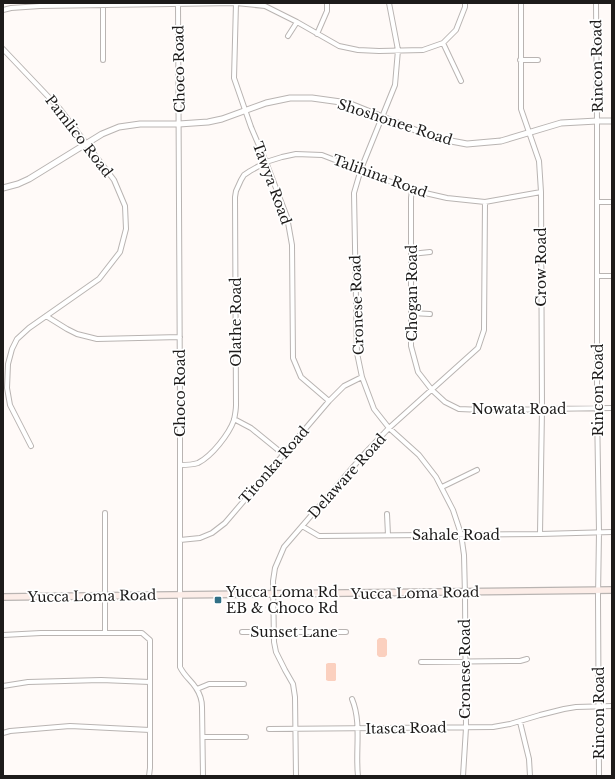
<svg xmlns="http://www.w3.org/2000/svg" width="615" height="779" font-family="'Libre Baskerville',serif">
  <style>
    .grass { fill: #fbd0bf }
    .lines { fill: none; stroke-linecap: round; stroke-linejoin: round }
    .minor-casing { stroke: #b9b4b2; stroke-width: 6 }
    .tertiary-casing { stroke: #b9b4b2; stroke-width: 7 }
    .secondary-casing { stroke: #b9b4b2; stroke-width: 8 }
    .minor { stroke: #fff; stroke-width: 4 }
    .tertiary { stroke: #fff; stroke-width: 5 }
    .secondary { stroke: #fcede8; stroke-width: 5.5 }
    .poi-dot { fill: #327086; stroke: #fff; stroke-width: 1.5 }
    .labels { text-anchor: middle; stroke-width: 3.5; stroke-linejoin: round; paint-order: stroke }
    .street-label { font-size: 14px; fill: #1d1b1a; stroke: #fff }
    .poi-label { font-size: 14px; fill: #1d1b1a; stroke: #fff; text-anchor: start }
  </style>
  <rect width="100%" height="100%" fill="#fffaf8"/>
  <path class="grass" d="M 379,638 L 385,638 L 387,640 L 387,655 L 385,657 L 379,657 L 377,655 L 377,640 Z
    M 328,663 L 335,663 L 336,664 L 336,680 L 335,681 L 328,681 L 326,680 L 326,664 Z"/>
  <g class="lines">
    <defs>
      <path id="minor" d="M 178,3 L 180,403 L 180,667 C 185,677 191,680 196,688 C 200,694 202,701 202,707 L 203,776
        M 236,3 L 234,78 L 251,127 L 266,162 L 287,217 L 292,245 L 293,358 L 301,377 L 329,401
        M 389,3 L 398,50 L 395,85 L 361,169 L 354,193 L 357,353 L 362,377 L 374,409 L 389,428 L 419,455 L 436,477 L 453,510 L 461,534 L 464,555 L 465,596 L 466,728 L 463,776
        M 521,3 L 521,109 L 539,161 L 541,192 L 542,409 L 540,534
        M 596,3 L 597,121 L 597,408 L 599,532 L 598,597 L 599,776
        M 3,10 L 11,8 L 40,6 L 236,3 L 265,6 L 297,22 L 339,46 L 358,50 L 379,51 L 423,50 L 443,43 L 456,30 L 465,7 L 465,3
        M 317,34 L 327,11 L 327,3
        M 288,36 L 297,22
        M 443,43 L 461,81
        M 3,49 L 60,109 L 114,180 L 125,206 L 126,229 L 120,252 L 99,279 L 29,328 L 17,339 L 12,349 L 8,364 L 7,388 L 10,405 L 31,446
        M 103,60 L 103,6
        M 520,60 L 538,60
        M 412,190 L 411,198 L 411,346 L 418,372 L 432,390 L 445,402 L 459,409 L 483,410 L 612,408
        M 597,202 L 612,202
        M 411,254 L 430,252
        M 598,276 L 612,276
        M 412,313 L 430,314
        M 46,316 L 67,329 L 77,334 L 97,339 L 180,337
        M 234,419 L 251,428 L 283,454
        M 180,465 C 186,465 192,465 198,463 C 212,456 229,434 234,420 C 235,415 236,410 236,405 L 235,197 L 236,191 L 241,180 L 244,175 L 250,171 L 266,162 L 282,157 L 296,154 L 322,155 L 412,190 L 447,198 L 485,202 L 541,192
        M 442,487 L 477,470
        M 387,514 L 388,535
        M 302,526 L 319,536 L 540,534 L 612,532
        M 180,540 L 200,538 L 212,533 L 225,523 L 329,401 L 344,386 L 362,377
        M 242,632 L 346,632
        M 105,633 L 105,513
        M 3,635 L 41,633 L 142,633 L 150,640 L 150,768 L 149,776
        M 421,662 L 520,661 L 527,659
        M 3,686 L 28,682 L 101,680 L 150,682
        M 197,689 L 209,684 L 244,684
        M 352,699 C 362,723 355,751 358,776
        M 520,722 L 529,759 L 530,776
        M 269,729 L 493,727 L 510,724 L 540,715 L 564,709 L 576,707 L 612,706
        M 3,733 L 10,731 L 70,726 L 150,730
        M 203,737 L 246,737
        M 296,776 L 295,697 L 293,684 L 285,670 L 276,652 L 274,642 L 273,581 L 275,568 L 284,547 L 366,452 L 389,428 L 478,348 L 484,330 L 485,202"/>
      <path id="tertiary" d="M 3,188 L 18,184 L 29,179 L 102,134 L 119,127 L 140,124 L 179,124 L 208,122 L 222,119 L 266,103 L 290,98 L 312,98 L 348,103 L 435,138 L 467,144 L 501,141 L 561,123 L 597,121 L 612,121"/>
      <path id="secondary" d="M 3,597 L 612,590"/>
    </defs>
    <use href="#minor" class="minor-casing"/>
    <use href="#tertiary" class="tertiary-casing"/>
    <use href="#secondary" class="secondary-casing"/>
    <use href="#minor" class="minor"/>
    <use href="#tertiary" class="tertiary"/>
    <use href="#secondary" class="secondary"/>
  </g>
  <rect class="poi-dot" x="214" y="596" width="8" height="8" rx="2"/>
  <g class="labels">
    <g class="street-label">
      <text transform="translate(597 66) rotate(-91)" y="5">Rincon Road</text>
      <text transform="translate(179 69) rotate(-91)" y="5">Choco Road</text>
      <text transform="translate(395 122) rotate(18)" y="5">Shoshonee Road</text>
      <text transform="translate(79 136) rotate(52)" y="5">Pamlico Road</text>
      <text transform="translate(380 176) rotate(20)" y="5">Talihina Road</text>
      <text transform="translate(272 183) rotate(70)" y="5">Tawya Road</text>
      <text transform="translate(541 267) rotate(-90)" y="5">Crow Road</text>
      <text transform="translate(412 293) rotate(-90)" y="5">Chogan Road</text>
      <text transform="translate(357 305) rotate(-92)" y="5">Cronese Road</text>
      <text transform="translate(236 322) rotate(-90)" y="5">Olathe Road</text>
      <text transform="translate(598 390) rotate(-90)" y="5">Rincon Road</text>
      <text transform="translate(180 393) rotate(-90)" y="5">Choco Road</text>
      <text x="519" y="414">Nowata Road</text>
      <text transform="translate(274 465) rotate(-49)" y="5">Titonka Road</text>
      <text transform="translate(347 476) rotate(-48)" y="5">Delaware Road</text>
      <text x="456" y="540">Sahale Road</text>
      <text transform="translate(415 593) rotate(-1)" y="5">Yucca Loma Road</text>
      <text transform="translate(92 596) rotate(-1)" y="5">Yucca Loma Road</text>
      <text x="294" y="637">Sunset Lane</text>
      <text transform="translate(465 669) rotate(-90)" y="5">Cronese Road</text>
      <text transform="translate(599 713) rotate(-90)" y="5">Rincon Road</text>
      <text transform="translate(406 728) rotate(-1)" y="5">Itasca Road</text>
    </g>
    <g class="poi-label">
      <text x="226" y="597">Yucca Loma Rd<tspan x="226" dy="16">EB &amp; Choco Rd</tspan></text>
    </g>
  </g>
  <rect width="615" height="779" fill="none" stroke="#1d1b1a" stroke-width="8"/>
</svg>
